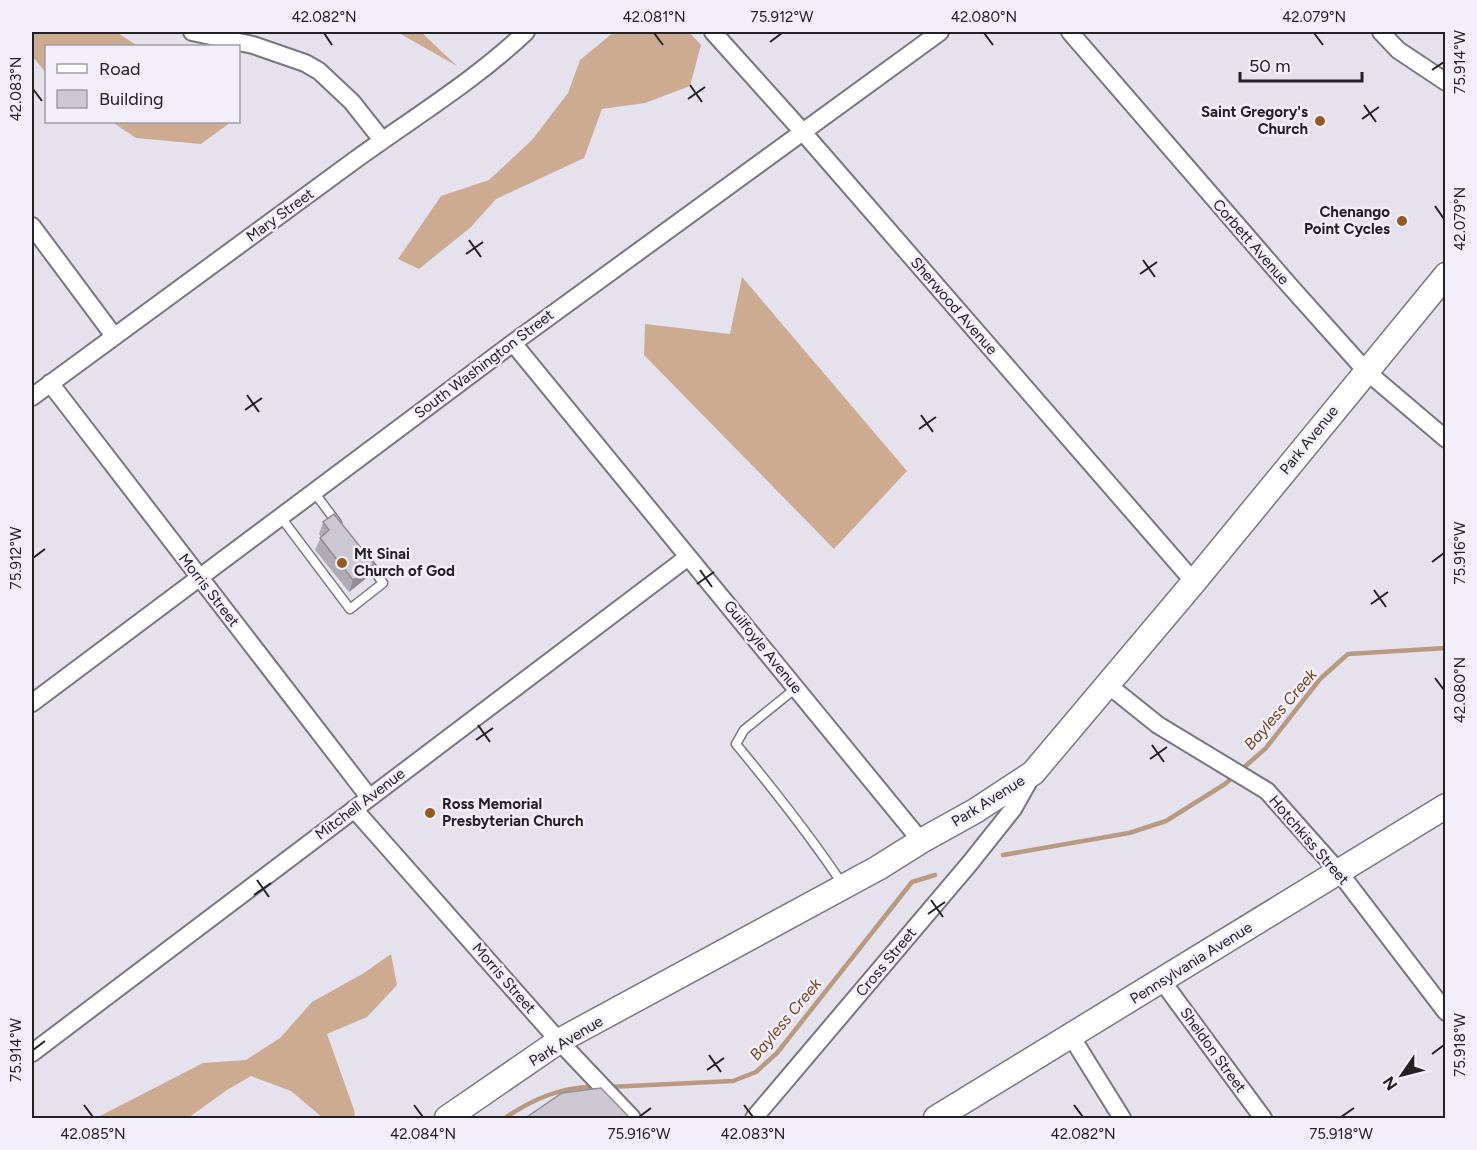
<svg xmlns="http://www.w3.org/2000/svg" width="1477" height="1150" font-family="Figtree,sans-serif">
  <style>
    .forest { fill: #ccab91 }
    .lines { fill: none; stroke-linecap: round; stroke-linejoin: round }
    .stream { stroke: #b9997f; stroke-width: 4.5 }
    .lane-casing { stroke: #787680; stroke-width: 11 }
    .street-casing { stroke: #787680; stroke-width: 20 }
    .secondary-casing { stroke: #787680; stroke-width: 27 }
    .lane { stroke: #fff; stroke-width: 8 }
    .street { stroke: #fff; stroke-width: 16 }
    .secondary { stroke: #fff; stroke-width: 24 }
    .wall { fill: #afacb5 }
    .shaded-wall { fill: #8e8c94 }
    .building { fill: #cbc8d3; stroke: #8e8c94; stroke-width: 1.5 }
    .ticks { fill: none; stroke: #222125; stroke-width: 2 }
    .poi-dot { fill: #985b1f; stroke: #f2effb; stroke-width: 2 }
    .labels { text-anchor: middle; stroke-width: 5; stroke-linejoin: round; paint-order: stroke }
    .poi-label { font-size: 15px; font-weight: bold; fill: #222125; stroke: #f2effb; text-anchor: end }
    .street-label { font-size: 15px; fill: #222125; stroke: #f2effb }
    .water-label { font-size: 16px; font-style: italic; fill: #71451c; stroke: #f2effb }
    .neatline { fill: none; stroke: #222125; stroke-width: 2 }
    .ticks-label { font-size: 15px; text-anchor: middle; fill: #222125 }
  </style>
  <rect width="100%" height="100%" fill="#e5e2ee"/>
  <path class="forest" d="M 32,32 L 116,32 L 138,46 L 46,46 L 46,73 L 32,56 Z
    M 397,32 L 421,32 L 457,66 Z
    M 614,32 L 689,32 L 701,45 L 690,86 L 645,103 L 602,109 L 584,158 L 496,199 L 471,227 L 419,269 L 398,259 L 441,196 L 489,180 L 532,140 L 568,93 L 580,60 Z
    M 112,122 L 231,122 L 201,144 L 136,138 Z
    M 742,277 L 907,471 L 834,549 L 644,355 L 645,324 L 730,334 Z
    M 391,954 L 397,985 L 367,1017 L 327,1034 L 354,1110 L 355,1118 L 323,1118 L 291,1091 L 251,1076 L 227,1090 L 188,1118 L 96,1118 L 203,1063 L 246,1060 L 280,1038 L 312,1002 L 364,973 Z"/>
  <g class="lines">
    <path class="stream" d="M 1003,855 L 1129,833 L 1166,821 L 1225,784 L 1266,748 L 1320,679 L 1348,654 L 1446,648
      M 608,1087 L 733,1081 L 756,1072 L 777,1053 L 912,882 L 935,875
      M 505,1118 C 533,1099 562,1086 597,1087"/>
    <defs>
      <path id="lane" d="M 314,492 L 337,523
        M 280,516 L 350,609 L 383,583 L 367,561
        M 796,688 L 744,730 L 736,744 C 774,790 810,835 843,885"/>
      <path id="street" d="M 192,32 L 253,45 L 305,63 L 319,71 L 352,102 L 382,140
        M 713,32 L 802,131 L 1194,582
        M 1070,32 L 1289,285 L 1366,371 L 1446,439
        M 1381,32 L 1398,50 L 1446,82
        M 32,226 L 114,336
        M 513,343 L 921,841
        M 50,383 L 369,797
        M 32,397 C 139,318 247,239 355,160 C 413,118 474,81 526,32
        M 1108,685 L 1158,725 L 1267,791 L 1339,872 L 1446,1012
        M 32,703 L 513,343 L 940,32
        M 354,809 L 559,1041 L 632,1118
        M 1162,981 L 1263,1118
        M 1071,1036 L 1122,1118
        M 32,1053 L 688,557
        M 754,1118 L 970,863 L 1013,809 L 1031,777"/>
      <path id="secondary" d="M 447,1118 L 559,1041 L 878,868 L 921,841 L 975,811 L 1033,773 L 1194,582 L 1446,275
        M 936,1118 L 1446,806"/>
    </defs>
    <use href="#lane" class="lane-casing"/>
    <use href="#street" class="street-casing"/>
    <use href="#secondary" class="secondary-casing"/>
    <use href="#lane" class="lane"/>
    <use href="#street" class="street"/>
    <use href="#secondary" class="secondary"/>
  </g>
  <path class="wall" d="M 323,522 L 374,564 L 369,576 L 349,592 L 315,550 L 321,537 L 319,534 Z"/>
  <path class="shaded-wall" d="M 374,564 L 369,576 L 349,592 L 353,580 Z"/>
  <path class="building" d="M 334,514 L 374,564 L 353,580 L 320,538 L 329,530 L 323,522 Z
    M 601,1088 L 631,1119 L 524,1119 L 562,1093 Z"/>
  <path class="ticks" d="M 324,33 L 332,45M 654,33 L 663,45M 984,33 L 993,45M 1314,33 L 1323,45M 770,42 L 782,33M 1432,70 L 1444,62M 690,85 L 702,102M 33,89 L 42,101M 688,99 L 705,87M 1364,105 L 1376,122M 1362,119 L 1379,107M 1435,206 L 1444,219M 469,240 L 481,257M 466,254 L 483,242M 1143,260 L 1155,277M 1140,274 L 1157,262M 247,395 L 259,412M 245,410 L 262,398M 921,415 L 933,432M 919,429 L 936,417M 33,558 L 45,549M 1432,562 L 1444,553M 700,570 L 712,587M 697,584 L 714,572M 1374,590 L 1386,607M 1371,604 L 1388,592M 1435,678 L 1444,690M 478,725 L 490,742M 476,740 L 493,728M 1152,745 L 1164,762M 1150,759 L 1167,747M 257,880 L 269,897M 254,895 L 271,883M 931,900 L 943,917M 928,914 L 945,902M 33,1050 L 45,1041M 1432,1054 L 1444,1045M 709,1055 L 721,1072M 707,1070 L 724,1058M 84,1105 L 93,1117M 414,1105 L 423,1117M 744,1105 L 753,1117M 1074,1105 L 1083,1117M 639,1117 L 651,1108M 1341,1117 L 1354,1108"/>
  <g class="poi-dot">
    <circle cx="1320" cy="121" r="6"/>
    <circle cx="1402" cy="221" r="6"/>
    <circle cx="342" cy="563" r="6"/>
    <circle cx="430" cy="813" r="6"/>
  </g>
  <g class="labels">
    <g class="poi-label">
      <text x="1308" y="117">Saint Gregory's<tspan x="1308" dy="17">Church</tspan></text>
      <text x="1390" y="217">Chenango<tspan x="1390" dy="17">Point Cycles</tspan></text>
      <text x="354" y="559" text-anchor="start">Mt Sinai<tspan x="354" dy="17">Church of God</tspan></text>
      <text x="442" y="809" text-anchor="start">Ross Memorial<tspan x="442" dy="17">Presbyterian Church</tspan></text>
    </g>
    <g class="street-label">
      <text transform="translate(280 215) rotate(-36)" y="5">Mary Street</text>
      <text transform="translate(1251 242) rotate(49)" y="5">Corbett Avenue</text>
      <text transform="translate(954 306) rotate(49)" y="5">Sherwood Avenue</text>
      <text transform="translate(484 364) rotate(-37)" y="5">South Washington Street</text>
      <text transform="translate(1309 440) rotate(-51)" y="5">Park Avenue</text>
      <text transform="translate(209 590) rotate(52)" y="5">Morris Street</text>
      <text transform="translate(763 647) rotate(51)" y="5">Guilfoyle Avenue</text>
      <text transform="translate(988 801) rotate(-32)" y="5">Park Avenue</text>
      <text transform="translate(360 804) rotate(-37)" y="5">Mitchell Avenue</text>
      <text transform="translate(1309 840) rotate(49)" y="5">Hotchkiss Street</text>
      <text transform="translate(886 962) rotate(-50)" y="5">Cross Street</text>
      <text transform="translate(1191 963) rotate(-32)" y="5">Pennsylvania Avenue</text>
      <text transform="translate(504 978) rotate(49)" y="5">Morris Street</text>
      <text transform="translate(566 1041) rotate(-31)" y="5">Park Avenue</text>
      <text transform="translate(1213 1050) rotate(54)" y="5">Sheldon Street</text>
    </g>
    <g class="water-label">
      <text transform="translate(1280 709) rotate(-49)" y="6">Bayless Creek</text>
      <text transform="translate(785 1019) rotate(-50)" y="6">Bayless Creek</text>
    </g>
  </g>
  <rect width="1477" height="1150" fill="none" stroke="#f2effb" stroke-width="66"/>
  <rect x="45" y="45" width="195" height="78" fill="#f2effb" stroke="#9f9da5" stroke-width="1.5"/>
  <rect x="57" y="64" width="30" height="9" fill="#ffffff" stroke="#9f9da5" stroke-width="1.5"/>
  <text x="99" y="75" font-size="18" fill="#222125">Road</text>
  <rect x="57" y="90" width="30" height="18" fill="#cbc8d3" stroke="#9f9da5" stroke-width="1.5"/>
  <text x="99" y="105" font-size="18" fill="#222125">Building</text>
  <g transform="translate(1402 1075) rotate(235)" stroke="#f2effb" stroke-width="4.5" paint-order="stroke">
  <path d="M0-4.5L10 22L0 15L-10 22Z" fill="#222125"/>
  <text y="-9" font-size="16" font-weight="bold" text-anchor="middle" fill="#222125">N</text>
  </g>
  <path d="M1240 72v9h122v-9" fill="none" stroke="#222125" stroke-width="3"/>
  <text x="1249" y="72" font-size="18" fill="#222125" stroke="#f2effb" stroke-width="4.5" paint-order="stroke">50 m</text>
  <rect x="33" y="33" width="1411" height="1084" class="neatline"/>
  <g class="ticks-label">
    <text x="324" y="22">42.082°N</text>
    <text x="654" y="22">42.081°N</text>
    <text x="782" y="22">75.912°W</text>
    <text x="984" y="22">42.080°N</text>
    <text x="1314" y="22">42.079°N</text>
    <text transform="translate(1460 62) rotate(-90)" y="5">75.914°W</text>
    <text transform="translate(16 89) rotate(-90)" y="5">42.083°N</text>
    <text transform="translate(1460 219) rotate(-90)" y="5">42.079°N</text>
    <text transform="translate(1460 553) rotate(-90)" y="5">75.916°W</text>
    <text transform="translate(16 558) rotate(-90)" y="5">75.912°W</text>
    <text transform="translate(1460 690) rotate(-90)" y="5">42.080°N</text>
    <text transform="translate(1460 1045) rotate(-90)" y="5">75.918°W</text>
    <text transform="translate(16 1050) rotate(-90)" y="5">75.914°W</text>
    <text x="93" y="1139">42.085°N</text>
    <text x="423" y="1139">42.084°N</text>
    <text x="639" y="1139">75.916°W</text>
    <text x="753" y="1139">42.083°N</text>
    <text x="1083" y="1139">42.082°N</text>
    <text x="1341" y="1139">75.918°W</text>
  </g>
</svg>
